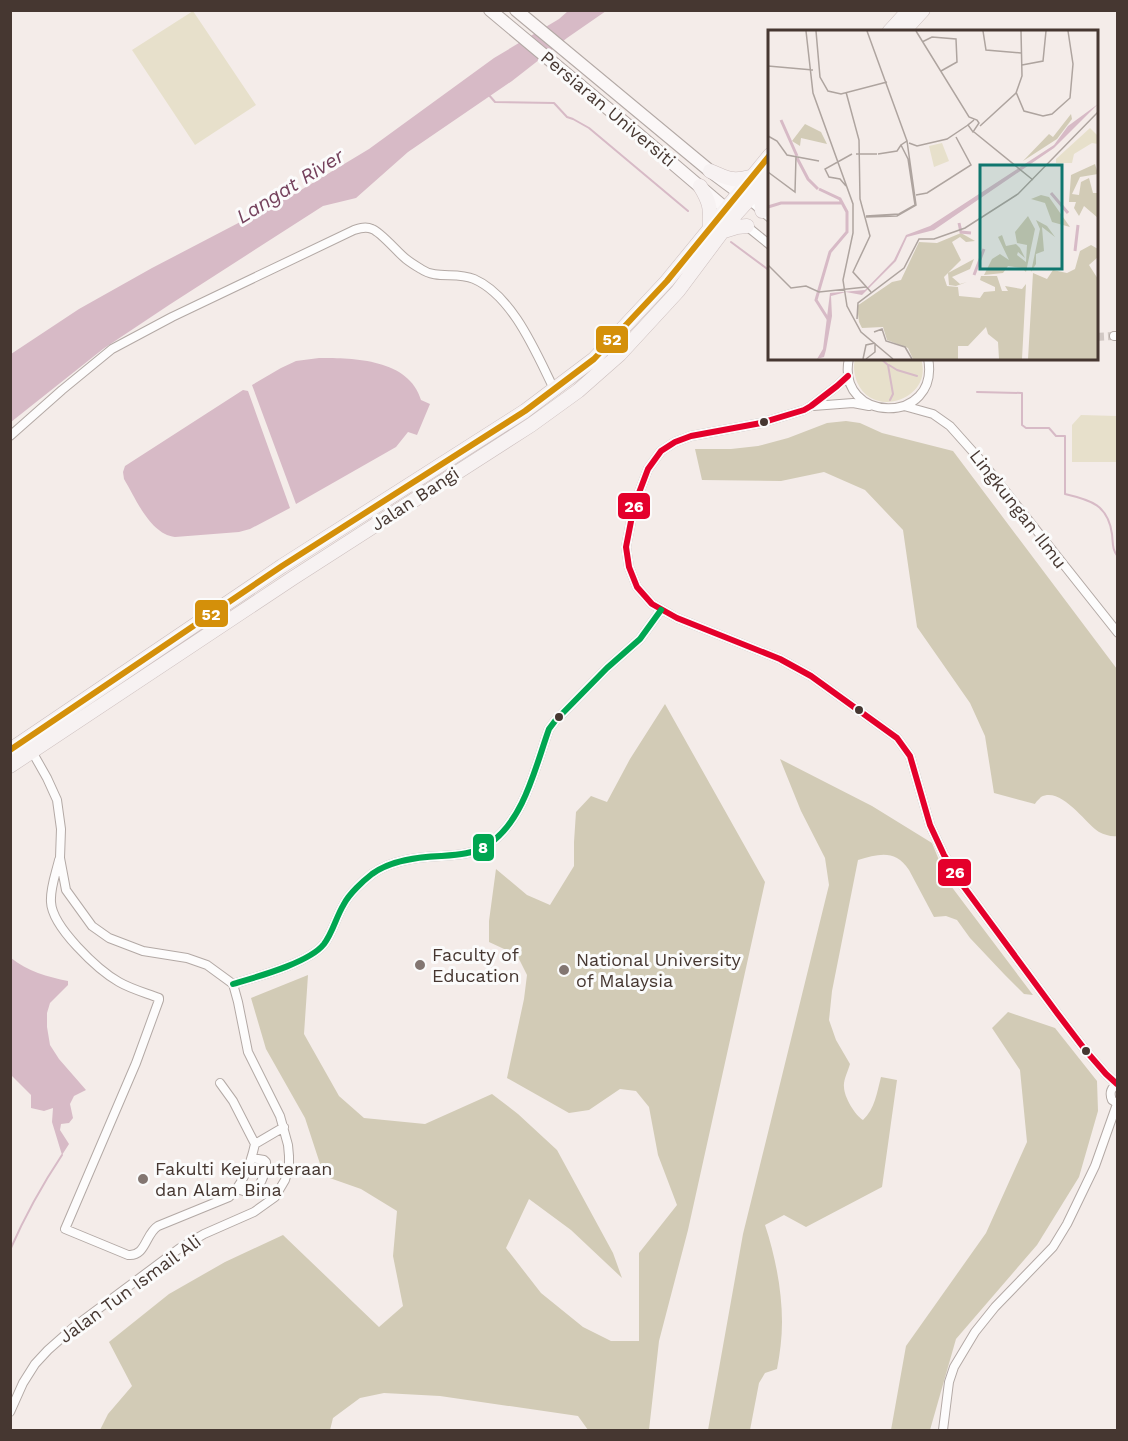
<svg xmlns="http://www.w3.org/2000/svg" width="1128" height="1441" font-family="'Work Sans',sans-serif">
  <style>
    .green { fill: #e7e0cb }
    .forest { fill: #d2cbb6 }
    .water { fill: #d7bac6 }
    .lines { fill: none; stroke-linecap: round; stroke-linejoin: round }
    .stream { stroke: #d7bac6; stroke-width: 2 }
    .minor-tunnel { stroke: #d1c8c4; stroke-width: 8; stroke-dasharray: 8 4; stroke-linecap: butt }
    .minor-casing { stroke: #b3a9a5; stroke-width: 10 }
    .secondary-casing { stroke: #b3a9a5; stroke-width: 14 }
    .primary-casing { stroke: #ccbfbe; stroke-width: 15 }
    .minor { stroke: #fdfcfc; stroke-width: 8 }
    .secondary { stroke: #fbf7f7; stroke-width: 12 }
    .primary { stroke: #f7f2f2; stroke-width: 14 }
    .bus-1-casing { stroke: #fbfbfb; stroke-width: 10 }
    .bus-2-casing { stroke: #fbfbfb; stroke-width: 10 }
    .bus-3-casing { stroke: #fbfbfb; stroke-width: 10 }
    .bus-1 { stroke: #e4002b; stroke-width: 6 }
    .bus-2 { stroke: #d4900a; stroke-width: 6 }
    .bus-3 { stroke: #00a651; stroke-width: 6 }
    .bus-dot { fill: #463731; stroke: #fbfbfb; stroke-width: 2 }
    .poi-dot { fill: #837671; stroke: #fbfbfb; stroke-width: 2 }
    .labels { text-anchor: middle; stroke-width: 6; stroke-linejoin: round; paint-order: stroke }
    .street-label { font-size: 18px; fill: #463731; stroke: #fbfbfb }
    .poi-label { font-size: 18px; fill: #463731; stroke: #fbfbfb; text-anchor: start }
    .water-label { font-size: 20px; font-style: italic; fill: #75425d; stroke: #fbfbfb }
    .inset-river { fill: none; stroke: #d7bac6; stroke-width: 3 }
    .inset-road { fill: none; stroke: #aea49f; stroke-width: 1.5 }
    .view { fill: #0f766e; fill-opacity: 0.15; stroke: #0f766e; stroke-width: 3 }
    .inset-edge { fill: none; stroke: #463731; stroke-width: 3 }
    .line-badge { stroke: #fbfbfb; stroke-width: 2 }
    .badge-label { font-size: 16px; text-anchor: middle; font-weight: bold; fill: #fff }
  </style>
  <rect width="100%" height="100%" fill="#f4ece9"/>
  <path class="green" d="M 193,11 L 256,105 L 195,145 L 132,50 Z
    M 855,359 L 921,359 C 934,399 873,420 857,382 C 854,374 853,366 855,359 Z
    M 1081,415 L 1117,416 L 1117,462 L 1072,462 L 1072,425 Z"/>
  <path class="forest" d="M 846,421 L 860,423 L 882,433 L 953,451 L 1117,669 L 1117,836 C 1112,837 1105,835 1099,832 C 1085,823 1061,786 1041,797 C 1040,798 1035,803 1035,804 L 994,793 L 985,736 L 970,703 L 917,627 L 903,530 L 865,490 L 824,472 L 781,481 L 702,480 L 695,449 L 731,449 L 758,446 L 788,438 L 827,423 Z
    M 665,704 L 765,882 L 688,1230 L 659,1341 L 649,1430 L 588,1430 L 578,1416 L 440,1396 L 384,1393 L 360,1398 L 333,1418 L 330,1430 L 100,1430 L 108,1414 L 132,1386 L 109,1342 L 169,1294 L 225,1262 L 283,1235 L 379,1327 L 403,1306 L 393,1256 L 397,1211 L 361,1189 L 324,1176 L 305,1118 L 266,1049 L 251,998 L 308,975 L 304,1034 L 339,1096 L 364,1118 L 425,1124 L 492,1094 L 518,1114 L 557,1150 L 613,1253 L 622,1278 L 571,1230 L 529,1199 L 506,1248 L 541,1293 L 583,1327 L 611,1341 L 639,1341 L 639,1253 L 677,1205 L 658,1155 L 649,1107 L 636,1091 L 620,1089 L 589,1110 L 569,1113 L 507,1078 L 524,999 L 527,975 L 517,955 L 489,942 L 489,921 L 496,869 L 527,895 L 550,905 L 574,866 L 574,842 L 576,812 L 591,796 L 607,802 L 630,759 Z
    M 780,759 L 872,806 L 932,843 L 948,882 L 1033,995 L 1024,994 L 1004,974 L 970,938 L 957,920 L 946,916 L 934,917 L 909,870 C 895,849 879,854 858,860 L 832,991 L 829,1020 L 836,1040 L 850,1064 C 848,1071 843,1081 844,1087 C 844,1097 855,1115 863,1120 C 875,1109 877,1092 881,1077 L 897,1080 L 882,1187 L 806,1227 L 784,1215 L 765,1225 C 775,1255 782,1290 782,1322 C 782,1338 780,1353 777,1369 L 765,1373 L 759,1383 L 750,1430 L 708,1430 L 743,1234 L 829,885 L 825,858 L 801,811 Z
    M 1008,1012 L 1055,1028 L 1097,1081 L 1098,1111 L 1079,1177 L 1037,1245 L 956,1339 L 930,1430 L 891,1430 L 906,1346 L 986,1233 L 1027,1142 L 1020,1070 L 992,1028 Z"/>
  <path class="water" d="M 568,11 L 606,11 L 567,38 L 512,81 L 408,152 L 356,198 L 323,206 L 169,305 L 103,349 L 11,422 L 11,354 L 79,309 L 152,268 L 296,193 L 369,149 L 494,58 L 559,19 Z
    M 319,358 C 354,358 409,359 421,400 L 430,404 L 417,435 L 408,432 L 396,447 L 296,504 L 252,385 L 281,368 L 296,361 Z
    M 243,390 L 248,391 L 290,508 L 250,529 L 239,532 L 175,537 C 150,534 136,499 124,479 L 123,472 L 125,466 Z
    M 11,958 C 27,971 48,977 68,981 L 68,985 L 50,1003 L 47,1013 L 47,1027 L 50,1045 L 59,1059 L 86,1090 L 74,1096 L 70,1104 L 73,1118 L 69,1123 L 61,1124 L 60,1130 L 69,1144 L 62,1155 L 52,1122 L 53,1108 L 44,1111 L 31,1108 L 31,1095 L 11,1075 Z"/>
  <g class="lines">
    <path class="stream" d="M 488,94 L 495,102 L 554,103 L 567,117 L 573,119 L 589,128 L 688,211
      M 731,242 L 770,271
      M 880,358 L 888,365 L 893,394 L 890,400
      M 889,365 L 897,370 L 917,376
      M 977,392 L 1022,393 L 1022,425 L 1026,428 L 1049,428 L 1056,436 L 1065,436 L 1065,494 C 1091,500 1108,505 1112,534 C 1113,543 1112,550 1118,557
      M 10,1250 C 25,1216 42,1185 62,1155"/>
    <path class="minor-tunnel" d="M 1096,337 L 1114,336"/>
    <defs>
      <path id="minor" d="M 748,199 L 770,218
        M 744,224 L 770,245
        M 1114,336 L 1118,336
        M 849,358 C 835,424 941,426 928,358
        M 848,376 L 837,386 L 811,406 L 804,410 L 761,423 L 691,436 L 675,442 L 661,451 L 648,469 L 634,506 L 626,547 L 629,567 L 637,587 L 652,604 L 677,618 L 780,659 L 811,676 L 897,738 L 910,756 L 930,825 L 944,855 L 964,887 L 1057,1013 L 1086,1051 L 1106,1074 L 1117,1084
        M 813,406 L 853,403 L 869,406
        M 904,406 L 933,414 L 950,426 L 983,463 L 1118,633
        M 10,436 L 62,390 L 112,349 L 172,317 L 354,230 C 360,228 366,226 372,229 C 381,232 397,252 406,259 C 411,263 416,266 421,269 C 437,280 456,271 474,279 C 513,296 536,353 554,389
        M 59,860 C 56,873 50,888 51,902 C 52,927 98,970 119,982 C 131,989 146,993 159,998 L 159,1000 L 136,1063 L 65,1229 L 128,1255 C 146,1257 145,1234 158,1226 L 229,1197 C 243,1184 251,1162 255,1144 L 284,1127
        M 233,984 C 256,977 309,963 324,944 C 333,932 336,917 344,904 C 349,894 363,881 372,874 C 391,860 418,857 441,856 C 457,855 475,854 489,844 C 524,820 535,768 549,729 L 555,721 L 607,668 L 640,639 L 661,610
        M 220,1083 L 233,1101 L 255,1144
        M 1118,1084 C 1111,1087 1109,1093 1112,1100 L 1118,1104
        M 237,1189 C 241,1190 244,1192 248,1192 C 260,1192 266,1172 266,1162 L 264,1160 L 252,1158
        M 10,1412 L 23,1383 L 35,1364 L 48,1350 L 74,1327 L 180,1248 L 204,1234 L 254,1212 L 275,1197 L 285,1180 L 289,1166 L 289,1156 L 288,1145 L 280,1116 L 248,1052 L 238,1002 L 233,984 L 207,965 L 187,958 L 143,951 L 109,938 L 92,926 L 66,890 L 60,858 L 61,829 L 57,800 L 47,778 L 30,748
        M 943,1430 L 949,1382 L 954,1367 L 975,1332 L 995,1307 L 1053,1247 L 1067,1224 L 1095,1166 L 1117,1104"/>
      <path id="secondary" d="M 490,10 L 624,122 L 732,214
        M 516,10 L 710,171 L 745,197"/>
      <path id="primary" d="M 889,32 L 909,10
        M 903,32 L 923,10
        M 710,171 C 728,178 731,182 750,177
        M 700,186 C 711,204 710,208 710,228
        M 762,211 L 761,197 L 766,181
        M 724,231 L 737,227 L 747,226
        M 10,750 L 282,566 L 525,411 L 594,359 L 667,281 L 770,155
        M 10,766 L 293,578 L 531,425 L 578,391 L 620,354 L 678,291 L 734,216 L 770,176"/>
    </defs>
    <use href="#minor" class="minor-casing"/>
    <use href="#secondary" class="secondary-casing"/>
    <use href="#primary" class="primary-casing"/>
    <use href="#minor" class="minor"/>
    <use href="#secondary" class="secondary"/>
    <use href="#primary" class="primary"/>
    <defs>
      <path id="bus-1" d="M 848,376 L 837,386 L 811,406 L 804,410 L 761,423 L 691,436 L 675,442 L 661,451 L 648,469 L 634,506 L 626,547 L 629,567 L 637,587 L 652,604 L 677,618 L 780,659 L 811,676 L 897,738 L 910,756 L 930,825 L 944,855 L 964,887 L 1057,1013 L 1086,1051 L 1106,1074 L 1117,1084"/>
      <path id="bus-2" d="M 10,750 L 282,566 L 525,411 L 594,359 L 667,281 L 770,155"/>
      <path id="bus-3" d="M 233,984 C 256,977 309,963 324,944 C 333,932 336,917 344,904 C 349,894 363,881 372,874 C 391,860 418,857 441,856 C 457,855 475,854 489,844 C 524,820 535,768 549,729 L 555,721 L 607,668 L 640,639 L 661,610"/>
    </defs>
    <use href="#bus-1" class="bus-1-casing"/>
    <use href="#bus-2" class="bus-2-casing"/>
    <use href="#bus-3" class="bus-3-casing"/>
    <use href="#bus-1" class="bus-1"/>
    <use href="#bus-2" class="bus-2"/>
    <use href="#bus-3" class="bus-3"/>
  </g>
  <g class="bus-dot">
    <circle cx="764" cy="422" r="5"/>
    <circle cx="859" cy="710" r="5"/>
    <circle cx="559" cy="717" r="5"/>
    <circle cx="1086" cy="1051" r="5"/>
  </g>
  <g class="poi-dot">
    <circle cx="420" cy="965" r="6"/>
    <circle cx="564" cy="970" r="6"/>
    <circle cx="143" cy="1179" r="6"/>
  </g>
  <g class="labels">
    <g class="street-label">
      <text transform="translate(608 109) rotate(40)" y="6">Persiaran Universiti</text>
      <text transform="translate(415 499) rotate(-33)" y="6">Jalan Bangi</text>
      <text transform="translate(1018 509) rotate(52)" y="6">Lingkungan Ilmu</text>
      <text transform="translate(130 1289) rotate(-36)" y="6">Jalan Tun Ismail Ali</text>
    </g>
    <g class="poi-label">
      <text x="432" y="961">Faculty of<tspan x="432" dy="21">Education</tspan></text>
      <text x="576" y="966">National University<tspan x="576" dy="21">of Malaysia</tspan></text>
      <text x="155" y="1175">Fakulti Kejuruteraan<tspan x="155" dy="21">dan Alam Bina</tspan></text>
    </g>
    <g class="water-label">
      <text transform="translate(290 186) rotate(-32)" y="7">Langat River</text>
    </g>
  </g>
  <g transform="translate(768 30)">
    <rect width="330" height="330" fill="#f4ece9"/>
    <path d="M 322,98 L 330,106 L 330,114 L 324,113 L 306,124 L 304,133 L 288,133 L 288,129 ZM 174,113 L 181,131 L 166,137 L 161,116 Z" fill="#e7e0cb"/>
    <path d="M 303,84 L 304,89 L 289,109 L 255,131 L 281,104 L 285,107 ZM 37,94 L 53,102 L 59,114 L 33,108 L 32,116 L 24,111 ZM 327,134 L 330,144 L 312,147 L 304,164 L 311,165 L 313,152 L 321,148 L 325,163 L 330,163 L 330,188 L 316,176 L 311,186 L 306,178 L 308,172 L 301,172 L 303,145 ZM 273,165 L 281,167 L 302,197 L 284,192 L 277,173 L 263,169 ZM 260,186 L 267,199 L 258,242 L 254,238 L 240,236 L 235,243 L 216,245 L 224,229 L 232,224 L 241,230 L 230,207 L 234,205 L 238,216 L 248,214 L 252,218 L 257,228 L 250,222 L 249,225 L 258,232 L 259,215 L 249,213 L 247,202 ZM 268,190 L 279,196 L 287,207 L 274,197 L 276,221 L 268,224 L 268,234 L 263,242 L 272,199 ZM 193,203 L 207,211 L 198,212 L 192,207 L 184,212 L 193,230 L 176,247 L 179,256 L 190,257 L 191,266 L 212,268 L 216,262 L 227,261 L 227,257 L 212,250 L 213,246 L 229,246 L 234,261 L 240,261 L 237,256 L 254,259 L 258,254 L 254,329 L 231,329 L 230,312 L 220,304 L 218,297 L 200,316 L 190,316 L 190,329 L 145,329 L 140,318 L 119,310 L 115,297 L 94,298 L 91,292 L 89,276 L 124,252 L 133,250 L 151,212 L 169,213 ZM 323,215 L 330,219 L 330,227 L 321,235 L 330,249 L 330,329 L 260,329 L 265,243 L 279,249 L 285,240 L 299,243 L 307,239 L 312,221 ZM 206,229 L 202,239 L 184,247 L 192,254 L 199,252 L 188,256 L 181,255 L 180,243 Z" fill="#d2cbb6"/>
    <path d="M 330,74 L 286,118 L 166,200 L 139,207 L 128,231 L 94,265 L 78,262 L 63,266 L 64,286 L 58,320 L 56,327 L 49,329 L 55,319 L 62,263 L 97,260 L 126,230 L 138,205 L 162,196 L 286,115 L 300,96 Z" fill="#d7bac6"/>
    <path class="inset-river" d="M 13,90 L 29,126M 29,128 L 40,149 L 50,159M 51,159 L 72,169 L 79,182 L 79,202 L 62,222 L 48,270 L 60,289M 283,163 L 300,183M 0,177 L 13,173 L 75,173M 191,193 L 193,202 L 203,203M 307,221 L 310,195M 206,245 L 216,219"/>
    <path class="inset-road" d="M 38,1 L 45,63 L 85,174 L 85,203 L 75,250 L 79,276 L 93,302 L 125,329M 48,1 L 52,47 L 60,61 L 73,64 L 119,52M 99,1 L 139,111M 148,1 L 201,87 L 209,90 L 211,93 L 205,102 L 200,95 L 206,90M 215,1 L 218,20 L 253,23M 154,12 L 164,7 L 188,9 L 189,32 L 173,41M 254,35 L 275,31 L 278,1M 0,36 L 45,40M 78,62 L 91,110 L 92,169 L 102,206 L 85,242 L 103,262M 248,62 L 256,81 L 275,86 L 284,84 L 302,68 L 305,34 L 300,1M 212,96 L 248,63 L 254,46 L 253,1M 206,102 L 265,150M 0,106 L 9,111 L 19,125 L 51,131M 141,113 L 149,116 L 179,109 L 200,95M 88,124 L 109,124M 110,124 L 129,121 L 133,115M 0,142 L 27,162 L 28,126M 78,156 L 72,149 L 61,147 L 57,139 L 84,124M 148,165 L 159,163 L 203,135 L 188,107M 98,186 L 131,184 L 147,175 L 140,129 L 133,115 L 139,111 L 148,175 L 129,186 L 98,187M 0,235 L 23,258 L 38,256 L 51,262 L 98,257M 89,289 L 90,273 L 136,238 L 151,209 L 166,209 L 197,198 L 250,164 L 330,82M 106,302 L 114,299 L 118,311 L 137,317 L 144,329M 95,329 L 98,315 L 107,313M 98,329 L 107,322 L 107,313"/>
    <path class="view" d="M 212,135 L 294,135 L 294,239 L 212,239 Z"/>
    <rect width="330" height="330" class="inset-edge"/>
  </g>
  <g class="line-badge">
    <rect x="595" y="325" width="34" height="29" rx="6" fill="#d4900a"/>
    <rect x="617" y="492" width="34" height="28" rx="6" fill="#e4002b"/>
    <rect x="194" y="599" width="35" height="29" rx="6" fill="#d4900a"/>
    <rect x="472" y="833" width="23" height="29" rx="6" fill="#00a651"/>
    <rect x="937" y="858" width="35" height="29" rx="6" fill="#e4002b"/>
  </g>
  <g class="badge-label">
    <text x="612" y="345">52</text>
    <text x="634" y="512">26</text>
    <text x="211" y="620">52</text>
    <text x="483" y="853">8</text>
    <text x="955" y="878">26</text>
  </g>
  <rect width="1128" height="1441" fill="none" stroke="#463731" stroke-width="24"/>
</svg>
